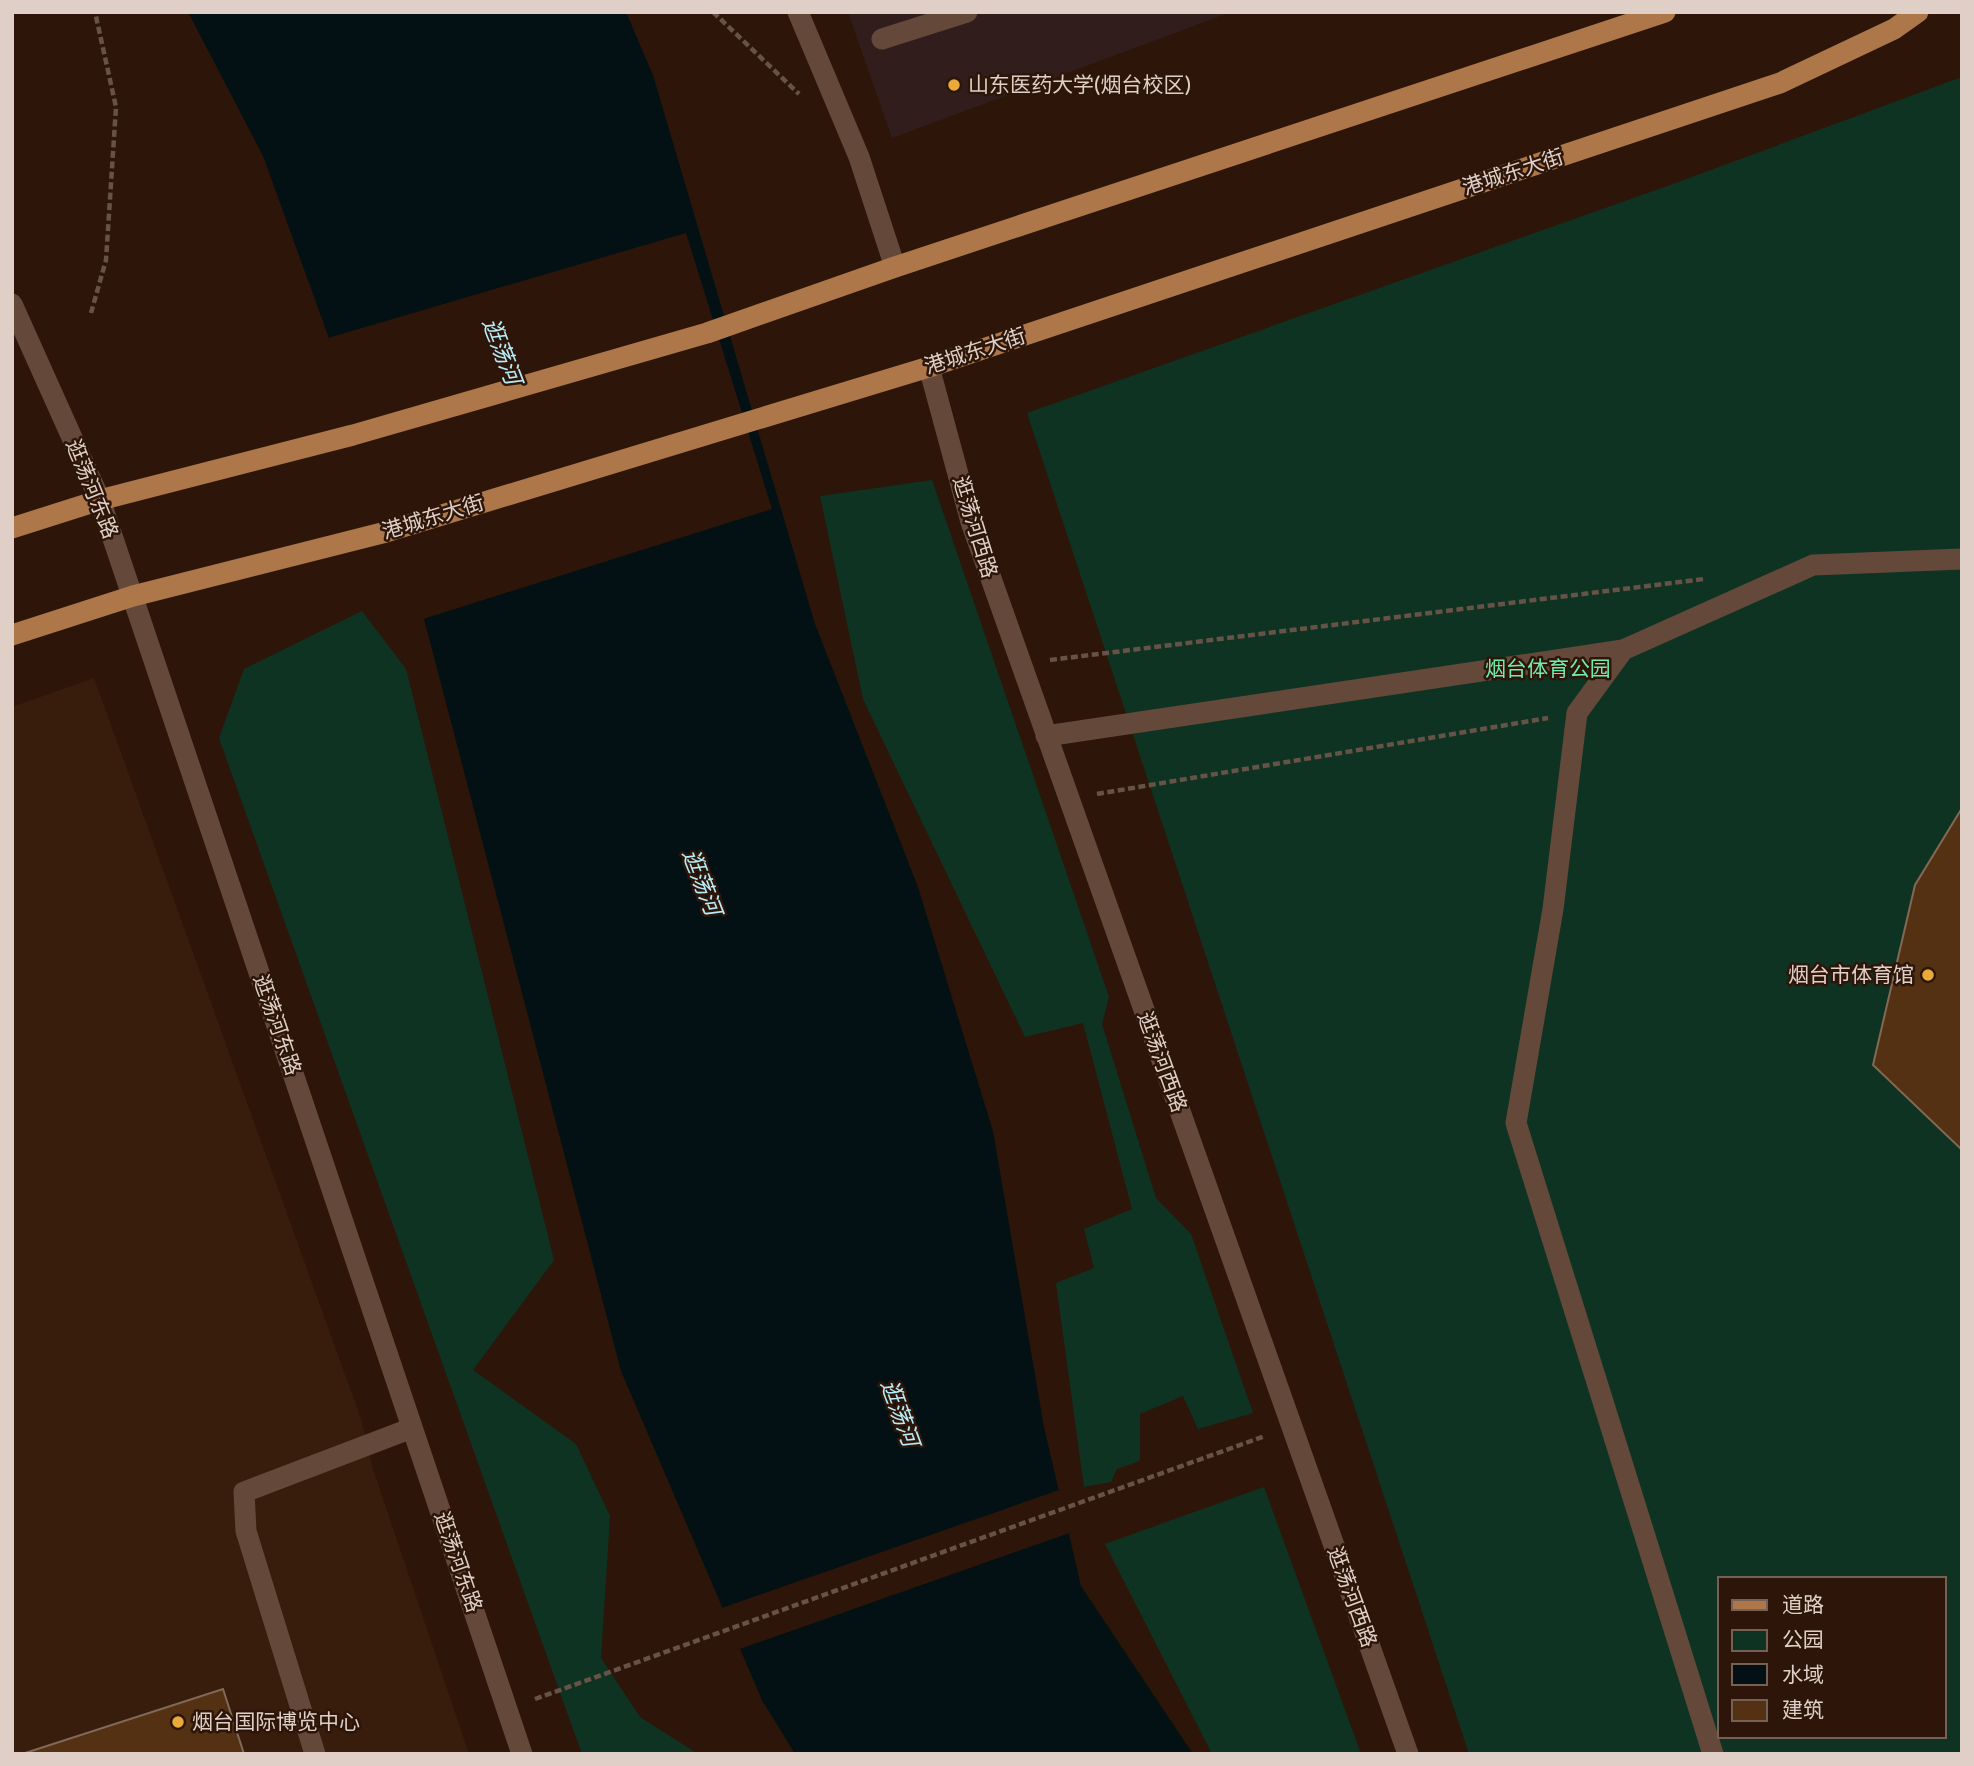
<svg xmlns="http://www.w3.org/2000/svg" width="1974" height="1766" font-family="'Varela Round','Noto Sans SC',sans-serif">
  <style>
    .built { fill: #381c0c }
    .education { fill: #311e1c }
    .green { fill: #0f3322; fill-rule: evenodd }
    .water { fill: #031114 }
    .pier { fill: #2d1609 }
    .building { fill: #543113; stroke: #826956; stroke-width: 2 }
    .lines { fill: none; stroke-linecap: round; stroke-linejoin: round }
    .path { stroke: #675247; stroke-width: 4.5; stroke-dasharray: 7 3.5; stroke-linecap: butt }
    .minor { stroke: #64493b; stroke-width: 21 }
    .major { stroke: #ad774a; stroke-width: 21 }
    .poi-dot { fill: #eaaa39; stroke: #2d1609; stroke-width: 2.5 }
    .labels { text-anchor: middle; stroke-width: 5; stroke-linejoin: round; paint-order: stroke }
    .poi-label { font-size: 21px; fill: #dfcfc7; stroke: #2d1609; text-anchor: start }
    .street-label { font-size: 21px; fill: #dfcfc7; stroke: #2d1609 }
    .park-label { font-size: 21px; fill: #70ebae; stroke: #2d1609 }
    .water-label { font-size: 23px; font-style: italic; fill: #b7ecf9; stroke: #2d1609 }
  </style>
  <rect width="100%" height="100%" fill="#2d1609"/>
  <path class="built" d="M 94,678 L 361,1419 L 372,1466 L 469,1754 L 12,1754 L 12,707 Z"/>
  <path class="education" d="M 848,12 L 1231,12 L 892,138 Z"/>
  <path class="green" d="M 1962,77 L 1962,1754 L 1469,1754 L 1027,413 L 1673,184 ZM 1720,1579 L 1944,1579 L 1944,1736 L 1720,1736 Z
    M 932,480 L 1109,997 L 1102,1024 L 1156,1198 L 1191,1234 L 1253,1413 L 1198,1429 L 1183,1396 L 1140,1414 L 1140,1461 L 1117,1469 L 1111,1482 L 1084,1487 L 1056,1283 L 1094,1268 L 1084,1229 L 1132,1209 L 1083,1023 L 1025,1037 L 863,699 L 820,496 Z
    M 362,611 L 406,669 L 554,1260 L 473,1370 L 576,1444 L 610,1516 L 601,1658 L 640,1717 L 698,1754 L 582,1754 L 219,738 L 244,669 Z
    M 1264,1487 L 1361,1754 L 1212,1754 L 1105,1544 Z"/>
  <path class="water" d="M 188,12 L 626,12 L 653,75 L 815,624 L 918,887 L 993,1131 L 1044,1427 L 1081,1586 L 1193,1754 L 795,1754 L 762,1700 L 621,1371 L 407,554 L 263,156 Z"/>
  <path class="pier" d="M 686,233 L 772,509 L 420,620 L 404,556 L 347,400 L 328,338 Z
    M 1062,1489 L 1072,1532 L 737,1650 L 719,1609 Z"/>
  <path class="building" d="M 1962,808 L 1962,1150 L 1873,1065 L 1915,885 Z
    M 223,1689 L 244,1754 L 22,1754 Z"/>
  <g class="lines">
    <path class="path" d="M 713,12 L 799,94
      M 91,313 L 106,260 L 116,107 L 95,12
      M 1050,660 L 1704,579
      M 1097,794 L 1548,718
      M 535,1699 L 1265,1436"/>
    <path class="minor" d="M 798,12 L 859,157 L 895,267
      M 882,39 L 967,12
      M 12,304 L 100,500 L 522,1754
      M 929,367 L 971,522 L 1408,1754
      M 1046,736 L 1623,650
      M 315,1754 L 246,1531 L 244,1492 L 412,1428
      M 1713,1754 L 1516,1123 L 1553,909 L 1577,713 L 1623,650 L 1813,565 L 1962,559"/>
    <path class="major" d="M 12,528 L 100,500 L 353,435 L 707,333 L 895,267 L 1665,12
      M 12,635 L 133,596 L 386,532 L 929,367 L 1780,83 L 1894,29 L 1918,12"/>
  </g>
  <g class="poi-dot">
    <circle cx="954" cy="85" r="7"/>
    <circle cx="1928" cy="975" r="7"/>
    <circle cx="178" cy="1722" r="7"/>
  </g>
  <g class="labels">
    <g class="poi-label">
      <text x="968" y="92">山东医药大学(烟台校区)</text>
      <text x="1914" y="982" text-anchor="end">烟台市体育馆</text>
      <text x="192" y="1729">烟台国际博览中心</text>
    </g>
    <g class="street-label">
      <text transform="translate(1513 172) rotate(-18)" y="7">港城东大街</text>
      <text transform="translate(975 351) rotate(-18)" y="7">港城东大街</text>
      <text transform="translate(92 489) rotate(68)" y="7">逛荡河东路</text>
      <text transform="translate(433 517) rotate(-17)" y="7">港城东大街</text>
      <text transform="translate(975 527) rotate(73)" y="7">逛荡河西路</text>
      <text transform="translate(277 1025) rotate(71)" y="7">逛荡河东路</text>
      <text transform="translate(1162 1062) rotate(70)" y="7">逛荡河西路</text>
      <text transform="translate(458 1562) rotate(71)" y="7">逛荡河东路</text>
      <text transform="translate(1352 1597) rotate(70)" y="7">逛荡河西路</text>
    </g>
    <g class="park-label">
      <text x="1548" y="676">烟台体育公园</text>
    </g>
    <g class="water-label">
      <text transform="translate(502 351) rotate(69)" y="8">逛荡河</text>
      <text transform="translate(702 882) rotate(69)" y="8">逛荡河</text>
      <text transform="translate(900 1413) rotate(70)" y="8">逛荡河</text>
    </g>
  </g>
  <rect width="1974" height="1766" fill="none" stroke="#dfcfc7" stroke-width="28"/>
  <rect x="1718" y="1577" width="228" height="161" fill="#2d1609" stroke="#746055" stroke-width="2"/>
  <rect x="1732" y="1600" width="35" height="10" fill="#ad774a" stroke="#746055" stroke-width="2"/>
  <text x="1782" y="1612" font-size="21" fill="#dfcfc7">道路</text>
  <rect x="1732" y="1630" width="35" height="21" fill="#0f3322" stroke="#746055" stroke-width="2"/>
  <text x="1782" y="1647" font-size="21" fill="#dfcfc7">公园</text>
  <rect x="1732" y="1664" width="35" height="21" fill="#031114" stroke="#746055" stroke-width="2"/>
  <text x="1782" y="1682" font-size="21" fill="#dfcfc7">水域</text>
  <rect x="1732" y="1700" width="35" height="21" fill="#543113" stroke="#746055" stroke-width="2"/>
  <text x="1782" y="1717" font-size="21" fill="#dfcfc7">建筑</text>
</svg>
